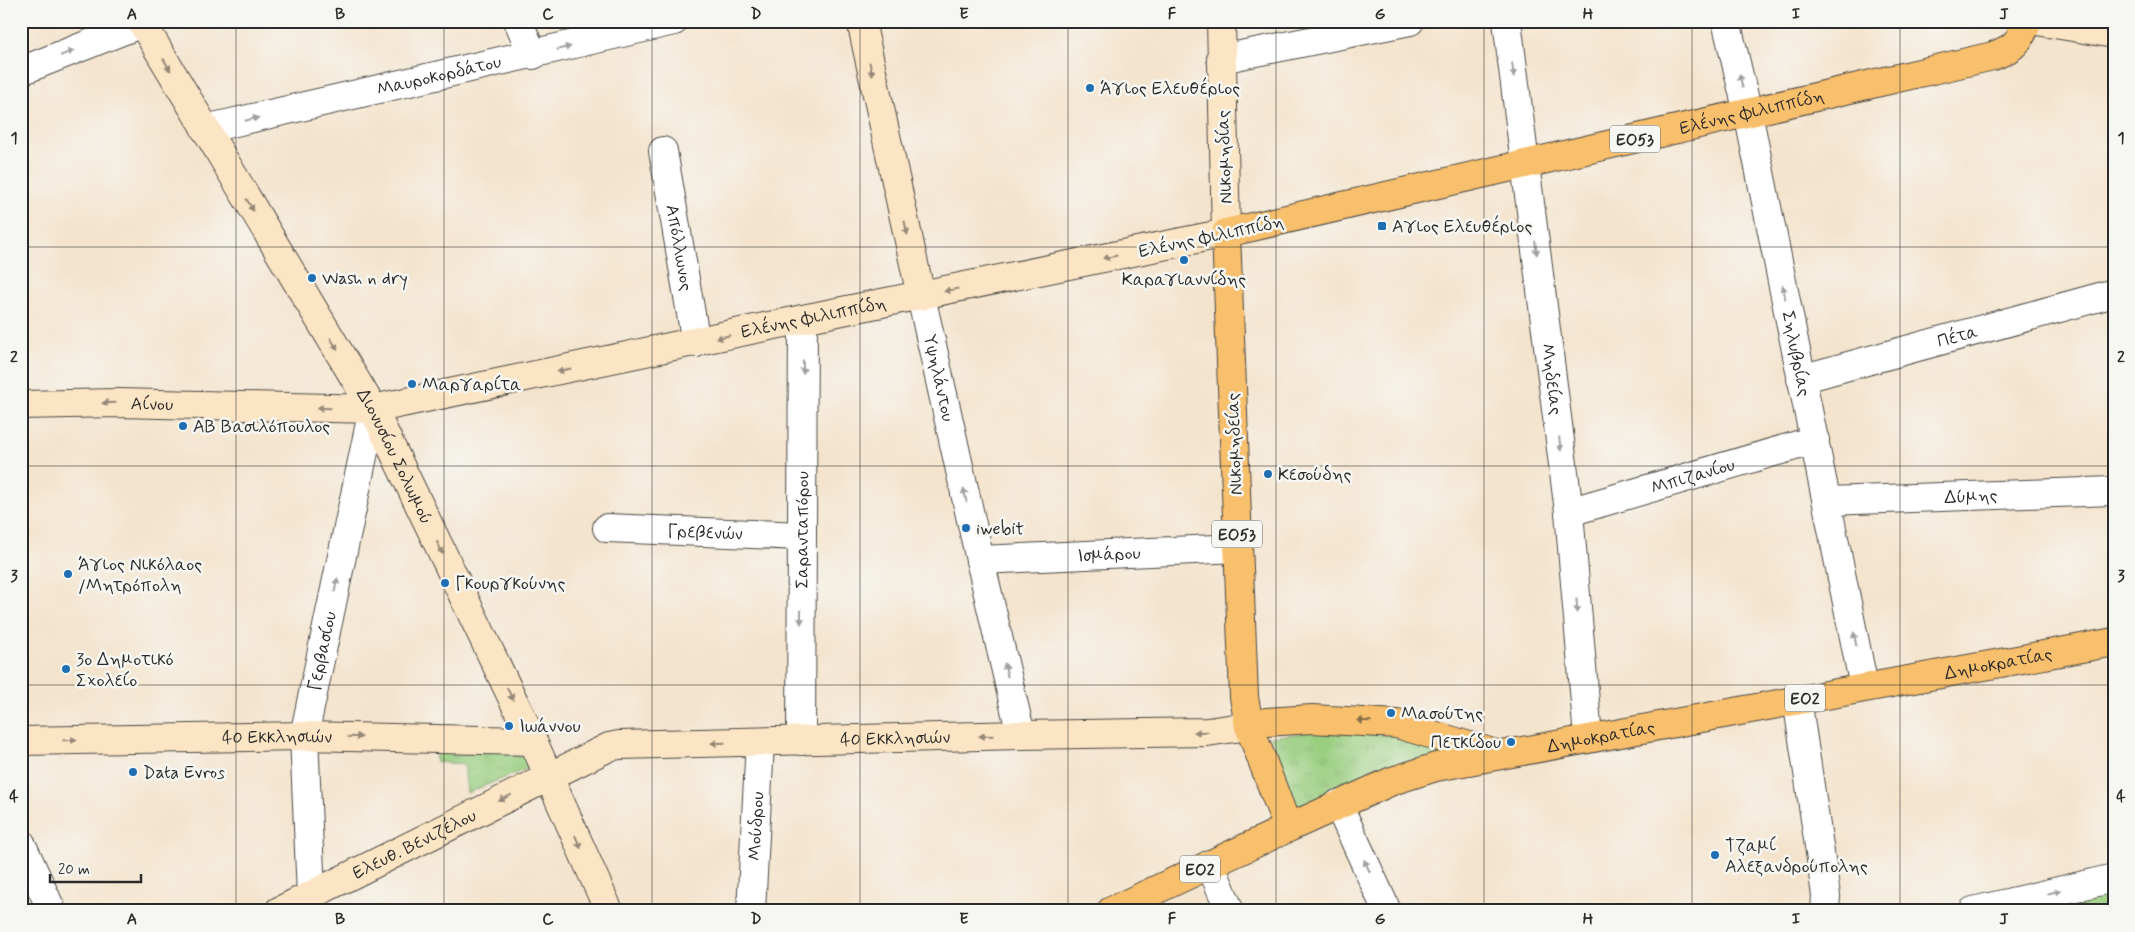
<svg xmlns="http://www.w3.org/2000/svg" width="2135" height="932" font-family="Mynerve,sans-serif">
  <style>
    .grass { fill: url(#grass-tufts); stroke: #627c55 }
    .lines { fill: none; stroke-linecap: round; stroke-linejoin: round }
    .street-casing { stroke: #494743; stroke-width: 30 }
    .secondary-casing { stroke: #494743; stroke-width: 30 }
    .primary-casing { stroke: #494743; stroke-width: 30 }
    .highway-casing { stroke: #494743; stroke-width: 30 }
    .street { stroke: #fff; stroke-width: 28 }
    .secondary { stroke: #fce5c4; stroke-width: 28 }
    .primary { stroke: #f8bf6c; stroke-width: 28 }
    .highway { stroke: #f8bf6c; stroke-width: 28 }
    .oneway { fill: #a0a0a0 }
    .oneway2 { fill: #948878 }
    .oneway3 { fill: #876e48 }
    .grid { fill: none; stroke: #2b2b2b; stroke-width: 1; stroke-opacity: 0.55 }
    .poi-dot { fill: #1f6fb2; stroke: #f6f6f2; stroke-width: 2 }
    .labels { text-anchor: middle; stroke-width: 5; stroke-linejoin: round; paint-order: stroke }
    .shield { fill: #f6f6f2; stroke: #686867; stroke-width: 1 }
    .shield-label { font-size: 16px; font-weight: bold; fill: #2b2b2b }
    .street-label { font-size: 18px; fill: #2b2b2b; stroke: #f6f6f2 }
    .poi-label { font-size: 18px; fill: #2b2b2b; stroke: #f6f6f2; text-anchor: start }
    .neatline { fill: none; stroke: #2b2b2b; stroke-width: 2 }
    .grid-label { font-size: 16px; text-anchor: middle; font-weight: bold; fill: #2b2b2b }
  </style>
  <defs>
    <pattern id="grass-tufts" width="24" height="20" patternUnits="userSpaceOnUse" patternTransform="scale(1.25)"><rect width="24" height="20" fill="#99ce7f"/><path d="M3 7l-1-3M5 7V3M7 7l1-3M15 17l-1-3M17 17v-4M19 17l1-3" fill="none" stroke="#84b16e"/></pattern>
  </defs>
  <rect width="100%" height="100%" fill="#f6f6f2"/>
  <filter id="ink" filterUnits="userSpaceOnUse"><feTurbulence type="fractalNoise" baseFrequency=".02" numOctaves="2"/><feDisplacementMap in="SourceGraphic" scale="10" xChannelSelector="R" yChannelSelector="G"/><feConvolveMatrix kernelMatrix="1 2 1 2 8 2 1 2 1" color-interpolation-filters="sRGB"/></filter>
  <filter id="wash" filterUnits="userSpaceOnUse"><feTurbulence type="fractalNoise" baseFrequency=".0096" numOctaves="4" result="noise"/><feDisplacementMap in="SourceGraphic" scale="20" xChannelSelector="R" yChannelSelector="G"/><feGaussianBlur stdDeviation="1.12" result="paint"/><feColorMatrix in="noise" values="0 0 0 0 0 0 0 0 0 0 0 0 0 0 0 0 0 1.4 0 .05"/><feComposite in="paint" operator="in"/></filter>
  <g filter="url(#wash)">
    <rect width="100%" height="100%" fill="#f4e4cd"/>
    <path class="grass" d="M 1316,731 L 1396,735 L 1463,753 L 1410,763 L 1295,810 L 1271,737 Z
      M 435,748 L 526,749 L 531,767 L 467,793 L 464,764 L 436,762 Z
      M 2114,892 L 2114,911 L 2037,911 Z"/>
  </g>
  <g filter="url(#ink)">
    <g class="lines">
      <defs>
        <g id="street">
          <path d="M 518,21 L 533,55"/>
          <path id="s1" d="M 1507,21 L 1569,512 L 1588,738"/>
          <path id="s2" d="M 1726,21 L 1748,113 L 1864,687"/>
          <path d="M 1221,59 L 1410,21"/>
          <path d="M 21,71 L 142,23"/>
          <path id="s3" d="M 205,129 L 674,21"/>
          <path id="s4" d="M 663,151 L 696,343"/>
          <path id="s5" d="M 921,296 L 980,560 L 1021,735"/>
          <path id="s6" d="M 1801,379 L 2114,293"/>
          <path id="s7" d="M 1827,501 L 2114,491"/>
          <path id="s8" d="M 1569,512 L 1815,440"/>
          <path id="s9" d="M 607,528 L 802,536"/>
          <path id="s10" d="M 980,560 L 1238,548"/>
          <path d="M 1797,699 L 1822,866 L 1826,896 L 1825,911"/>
          <path id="s11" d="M 801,741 L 803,319"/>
          <path d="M 1338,804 L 1387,911"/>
          <path d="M 21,843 L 52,911"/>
          <path d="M 1210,864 L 1230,911"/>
          <path id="s12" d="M 311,895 L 304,736 L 373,409"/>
          <path id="s13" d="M 751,911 L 760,742"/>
          <path d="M 1973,911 L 2114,878"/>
        </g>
        <g id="secondary">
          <path id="s14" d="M 141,21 L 373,409 L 533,741 L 609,911"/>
          <path d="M 861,21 L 921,296"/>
          <path d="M 2037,21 L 2114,34"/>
          <path id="s15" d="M 21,405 L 118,403 L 373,409 L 803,319 L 1226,233 L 1221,21"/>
          <path id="s16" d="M 21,741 L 304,736 L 533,741"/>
          <path id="s17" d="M 279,911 L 609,747 L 619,745 L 1021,735 L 1207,732 L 1249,726"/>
        </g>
        <g id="primary">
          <path d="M 1249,726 L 1266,722 L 1312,719 L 1397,724 L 1496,754"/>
          <path id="s18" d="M 1111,911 L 1288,828 L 1249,726 L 1244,697 L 1226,233 L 1993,56 C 2016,47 2018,43 2028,21"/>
        </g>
        <g id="highway">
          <path id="s19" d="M 1288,828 L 1392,781 L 1436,767 L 2114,642"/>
        </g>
      </defs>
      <use href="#street" class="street-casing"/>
      <use href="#secondary" class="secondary-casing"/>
      <use href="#primary" class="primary-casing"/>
      <use href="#highway" class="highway-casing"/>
      <use href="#street" class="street"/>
      <use href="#secondary" class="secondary"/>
      <use href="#primary" class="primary"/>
      <use href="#highway" class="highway"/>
    </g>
    <defs><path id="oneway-solid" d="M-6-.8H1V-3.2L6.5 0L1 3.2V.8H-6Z" transform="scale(1.25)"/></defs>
    <g class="oneway">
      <use href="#oneway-solid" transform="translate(564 48) rotate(-13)"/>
      <use href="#oneway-solid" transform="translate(67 53) rotate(-22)"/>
      <use href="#oneway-solid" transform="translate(1513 70) rotate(83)"/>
      <use href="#oneway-solid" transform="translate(1741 81) rotate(-104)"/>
      <use href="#oneway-solid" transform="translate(252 119) rotate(-13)"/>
      <use href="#oneway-solid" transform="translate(1536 248) rotate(83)"/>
      <use href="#oneway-solid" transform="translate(1784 292) rotate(-101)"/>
      <use href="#oneway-solid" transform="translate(803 367) rotate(90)"/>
      <use href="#oneway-solid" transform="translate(1560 444) rotate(83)"/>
      <use href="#oneway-solid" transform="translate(965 495) rotate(-102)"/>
      <use href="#oneway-solid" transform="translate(336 585) rotate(-78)"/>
      <use href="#oneway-solid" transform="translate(1577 606) rotate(85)"/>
      <use href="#oneway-solid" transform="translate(801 617) rotate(90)"/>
      <use href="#oneway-solid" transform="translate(1855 639) rotate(-101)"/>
      <use href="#oneway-solid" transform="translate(1006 670) rotate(-103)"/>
      <use href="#oneway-solid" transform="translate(1367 866) rotate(-115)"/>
      <use href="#oneway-solid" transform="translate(2054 892) rotate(-13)"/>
    </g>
    <g class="oneway2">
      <use href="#oneway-solid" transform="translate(167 65) rotate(60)"/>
      <use href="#oneway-solid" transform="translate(871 69) rotate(78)"/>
      <use href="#oneway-solid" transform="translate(250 205) rotate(59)"/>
      <use href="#oneway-solid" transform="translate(906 228) rotate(78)"/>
      <use href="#oneway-solid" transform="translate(1110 257) rotate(168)"/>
      <use href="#oneway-solid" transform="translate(951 290) rotate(168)"/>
      <use href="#oneway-solid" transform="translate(723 337) rotate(167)"/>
      <use href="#oneway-solid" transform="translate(334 344) rotate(59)"/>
      <use href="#oneway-solid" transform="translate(564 370) rotate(168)"/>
      <use href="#oneway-solid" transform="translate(109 403) rotate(179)"/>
      <use href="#oneway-solid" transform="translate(324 408) rotate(-179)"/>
      <use href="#oneway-solid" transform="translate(440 548) rotate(64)"/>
      <use href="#oneway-solid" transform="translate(510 694) rotate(64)"/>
      <use href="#oneway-solid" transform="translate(1201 732) rotate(179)"/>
      <use href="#oneway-solid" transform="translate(986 736) rotate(178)"/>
      <use href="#oneway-solid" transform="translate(355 737) rotate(1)"/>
      <use href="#oneway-solid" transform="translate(70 740) rotate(-1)"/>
      <use href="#oneway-solid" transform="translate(718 743) rotate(179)"/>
      <use href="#oneway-solid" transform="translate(505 798) rotate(153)"/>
      <use href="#oneway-solid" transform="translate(578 842) rotate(66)"/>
    </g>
    <use class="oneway3" href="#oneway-solid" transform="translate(1364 721) rotate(-178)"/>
  </g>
  <path class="grid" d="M 236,21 L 236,911M 444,21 L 444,911M 652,21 L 652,911M 860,21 L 860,911M 1068,21 L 1068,911M 1276,21 L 1276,911M 1484,21 L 1484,911M 1692,21 L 1692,911M 1900,21 L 1900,911M 21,247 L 2114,247M 21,466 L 2114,466M 21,685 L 2114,685"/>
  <g class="poi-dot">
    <circle cx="1090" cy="88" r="5"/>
    <rect x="1377" y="221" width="10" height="10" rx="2.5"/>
    <circle cx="1184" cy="260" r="5"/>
    <circle cx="312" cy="278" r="5"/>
    <circle cx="412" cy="384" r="5"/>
    <circle cx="183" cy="426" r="5"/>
    <circle cx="1268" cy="474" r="5"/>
    <circle cx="966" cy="528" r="5"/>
    <circle cx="68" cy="574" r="5"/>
    <circle cx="445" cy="583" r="5"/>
    <circle cx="66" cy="669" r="5"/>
    <circle cx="1391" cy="713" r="5"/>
    <circle cx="509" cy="726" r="5"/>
    <circle cx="1511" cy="742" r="5"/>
    <circle cx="133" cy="772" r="5"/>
    <circle cx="1715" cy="855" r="5"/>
  </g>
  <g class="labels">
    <g class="shield">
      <rect x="1610" y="125.5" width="50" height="27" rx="4"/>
      <rect x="1212" y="520.5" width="50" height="27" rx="4"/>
      <rect x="1785" y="684.5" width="40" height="27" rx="4"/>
      <rect x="1180" y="855.5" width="40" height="27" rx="4"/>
    </g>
    <g class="shield-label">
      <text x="1635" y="145">ΕΟ53</text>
      <text x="1237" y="540">ΕΟ53</text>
      <text x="1805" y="704">ΕΟ2</text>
      <text x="1200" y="875">ΕΟ2</text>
    </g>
    <g class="street-label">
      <text dy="6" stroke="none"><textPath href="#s3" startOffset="240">Μαυροκορδάτου</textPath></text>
      <text dy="6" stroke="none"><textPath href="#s18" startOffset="1338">Ελένης Φιλιππίδη</textPath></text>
      <text transform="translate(1224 157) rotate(-92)" y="6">Νικομηδίας</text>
      <text transform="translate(1211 236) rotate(-12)" y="6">Ελένης Φιλιππίδη</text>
      <text dy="6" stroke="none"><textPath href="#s4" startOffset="98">Απόλλωνος</textPath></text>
      <text dy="6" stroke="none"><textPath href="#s15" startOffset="802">Ελένης Φιλιππίδη</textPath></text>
      <text dy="6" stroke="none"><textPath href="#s6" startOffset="162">Πέτα</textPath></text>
      <text dy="6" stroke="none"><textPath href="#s2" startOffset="340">Σηλυβρίας</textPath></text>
      <text dy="6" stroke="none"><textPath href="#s5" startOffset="84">Υψηλάντου</textPath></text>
      <text dy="6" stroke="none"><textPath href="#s1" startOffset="361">Μηδείας</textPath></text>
      <text dy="6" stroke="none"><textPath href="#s15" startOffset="131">Αίνου</textPath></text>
      <text transform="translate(1234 444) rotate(-92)" y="6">Νικομηδείας</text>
      <text dy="6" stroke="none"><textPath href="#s14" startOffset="504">Διονυσίου Σολωμού</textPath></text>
      <text dy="6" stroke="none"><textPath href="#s8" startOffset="129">Μπιζανίου</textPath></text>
      <text dy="6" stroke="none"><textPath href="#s7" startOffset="144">Δύμης</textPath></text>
      <text dy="6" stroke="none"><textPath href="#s11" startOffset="211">Σαρανταπόρου</textPath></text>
      <text dy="6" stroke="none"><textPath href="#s9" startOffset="98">Γρεβενών</textPath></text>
      <text dy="6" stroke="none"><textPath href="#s10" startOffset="129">Ισμάρου</textPath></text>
      <text dy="6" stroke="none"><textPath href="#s12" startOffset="246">Γερβασίου</textPath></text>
      <text dy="6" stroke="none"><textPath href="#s19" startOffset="732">Δημοκρατίας</textPath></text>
      <text dy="6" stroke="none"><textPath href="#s19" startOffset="328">Δημοκρατίας</textPath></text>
      <text dy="6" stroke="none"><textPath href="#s16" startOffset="256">40 Εκκλησιών</textPath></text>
      <text dy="6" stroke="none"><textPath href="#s17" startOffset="655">40 Εκκλησιών</textPath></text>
      <text dy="6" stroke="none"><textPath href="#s13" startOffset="85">Μούδρου</textPath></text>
      <text dy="6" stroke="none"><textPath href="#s17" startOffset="151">Ελευθ. Βενιζέλου</textPath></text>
    </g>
    <g class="poi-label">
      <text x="1100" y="94">Άγιος Ελευθέριος</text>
      <text x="1392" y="232">Αγιος Ελευθέριος</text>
      <text x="322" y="284">Wash n dry</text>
      <text x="1184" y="285" text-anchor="middle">Καραγιαννίδης</text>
      <text x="422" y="390">Μαργαρίτα</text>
      <text x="193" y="432">ΑΒ Βασιλόπουλος</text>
      <text x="1278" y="480">Κεσούδης</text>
      <text x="976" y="534">iwebit</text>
      <text x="78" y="570">Άγιος Νικόλαος<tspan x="78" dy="21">/Μητρόπολη</tspan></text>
      <text x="455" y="589">Γκουργκούνης</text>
      <text x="76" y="665">3ο Δημοτικό<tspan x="76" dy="21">Σχολείο</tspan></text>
      <text x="1401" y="719">Μασούτης</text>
      <text x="519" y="732">Ιωάννου</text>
      <text x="1501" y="748" text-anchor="end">Πετκίδου</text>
      <text x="143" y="778">Data Evros</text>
      <text x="1725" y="851">Tζαμί<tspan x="1725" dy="21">Αλεξανδρούπολης</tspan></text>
    </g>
  </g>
  <rect width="2135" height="932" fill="none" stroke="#f6f6f2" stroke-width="55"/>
  <path d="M50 874v8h91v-8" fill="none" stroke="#2b2b2b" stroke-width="2.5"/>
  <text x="58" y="874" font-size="15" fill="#2b2b2b" stroke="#f6f6f2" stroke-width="4" paint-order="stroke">20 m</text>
  <rect x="28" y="28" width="2080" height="876" class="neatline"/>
  <g class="grid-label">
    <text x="132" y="19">A</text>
    <text x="340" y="19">B</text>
    <text x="548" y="19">C</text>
    <text x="756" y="19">D</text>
    <text x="964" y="19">E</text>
    <text x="1172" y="19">F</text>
    <text x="1380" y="19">G</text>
    <text x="1588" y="19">H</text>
    <text x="1796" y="19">I</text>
    <text x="2004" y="19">J</text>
    <text x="14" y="143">1</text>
    <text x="2121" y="143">1</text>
    <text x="14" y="362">2</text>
    <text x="2121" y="362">2</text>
    <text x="14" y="581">3</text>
    <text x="2121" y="581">3</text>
    <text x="14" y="801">4</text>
    <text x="2121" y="801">4</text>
    <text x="132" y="924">A</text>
    <text x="340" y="924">B</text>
    <text x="548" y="924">C</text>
    <text x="756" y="924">D</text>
    <text x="964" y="924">E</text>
    <text x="1172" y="924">F</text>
    <text x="1380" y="924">G</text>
    <text x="1588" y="924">H</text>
    <text x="1796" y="924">I</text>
    <text x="2004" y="924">J</text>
  </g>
</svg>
